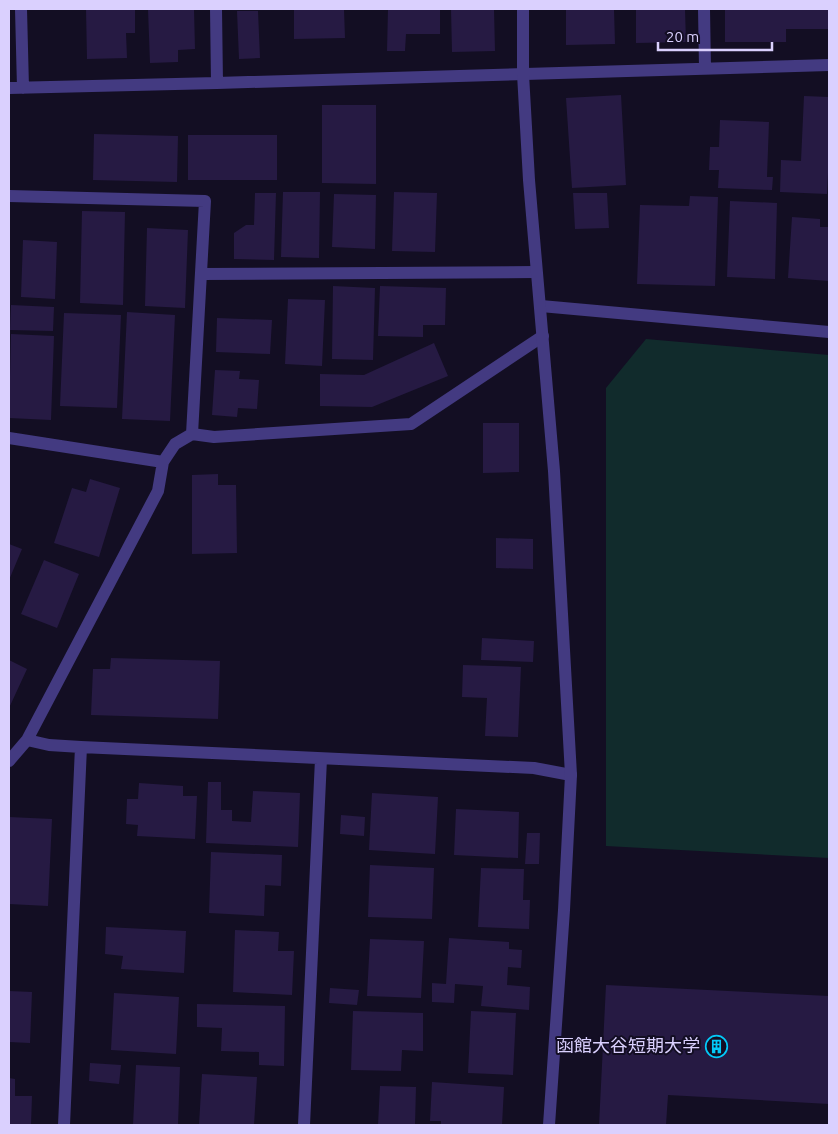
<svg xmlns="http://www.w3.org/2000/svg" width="838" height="1134" font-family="Ubuntu,'Noto Sans JP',sans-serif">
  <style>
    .green { fill: #112b2c }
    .building { fill: #261a43 }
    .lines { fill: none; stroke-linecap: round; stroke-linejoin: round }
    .minor { stroke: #433a81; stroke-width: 12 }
    .tertiary { stroke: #433a81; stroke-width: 12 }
    .labels { text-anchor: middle; stroke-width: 4; stroke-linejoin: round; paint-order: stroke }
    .poi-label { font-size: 18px; fill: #dad0fe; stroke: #130e23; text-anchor: end }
  </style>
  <rect width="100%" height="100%" fill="#130e23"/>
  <path class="green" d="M 646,339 L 829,355 L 829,858 L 606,846 L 606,388 Z"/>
  <path class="building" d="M 86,9 L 135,9 L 135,33 L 126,33 L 127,58 L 87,59 Z
    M 148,9 L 194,9 L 195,49 L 178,50 L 178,62 L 150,63 Z
    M 294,9 L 344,9 L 345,38 L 294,39 Z
    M 388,9 L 440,9 L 440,34 L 406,34 L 405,51 L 387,51 Z
    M 451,9 L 494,9 L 495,51 L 452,52 Z
    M 566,9 L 614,9 L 615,44 L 566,45 Z
    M 636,9 L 685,9 L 686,42 L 636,43 Z
    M 725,9 L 829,9 L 829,29 L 786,29 L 786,42 L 725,42 Z
    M 237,11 L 258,11 L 260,58 L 239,59 Z
    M 621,95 L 626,185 L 572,188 L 566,98 Z
    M 804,96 L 829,97 L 829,173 L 828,173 L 827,194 L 780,192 L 781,160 L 801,161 Z
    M 322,105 L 376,105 L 376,184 L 322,183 Z
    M 720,120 L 769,122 L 767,177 L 773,177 L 772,190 L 718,188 L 719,170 L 709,170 L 710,147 L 719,147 Z
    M 94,134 L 178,136 L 177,182 L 93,180 Z
    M 188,135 L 277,135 L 277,180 L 188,180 Z
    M 283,192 L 320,192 L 319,258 L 281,257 Z
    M 394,192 L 437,193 L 435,252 L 392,251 Z
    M 255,193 L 276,193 L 274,260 L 234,259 L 234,233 L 246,225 L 254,225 Z
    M 573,193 L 607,193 L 609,228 L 575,229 Z
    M 334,194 L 376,195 L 375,249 L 332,247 Z
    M 690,196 L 718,197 L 715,286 L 637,284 L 640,205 L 689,206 Z
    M 730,201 L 777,203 L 775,279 L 727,277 Z
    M 82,211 L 125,212 L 123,305 L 80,303 Z
    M 792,217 L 820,219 L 820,227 L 829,227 L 829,281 L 788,278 Z
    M 147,228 L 188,230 L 185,308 L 145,306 Z
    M 23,240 L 57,242 L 55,299 L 21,297 Z
    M 333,286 L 375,288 L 373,360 L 332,359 Z
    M 380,286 L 446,288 L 445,325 L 423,325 L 423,337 L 378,336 Z
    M 288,299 L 325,300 L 322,366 L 285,364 Z
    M 11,305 L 54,307 L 53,331 L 10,330 Z
    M 127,312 L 175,315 L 170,421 L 122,419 Z
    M 64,313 L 121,315 L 117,408 L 60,406 Z
    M 217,318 L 272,320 L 270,354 L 216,352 Z
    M 11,334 L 54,336 L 51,420 L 9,418 Z
    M 434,343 L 448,376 L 372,407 L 320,406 L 320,374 L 364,375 Z
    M 215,370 L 240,371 L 239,379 L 259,380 L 257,409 L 238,408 L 237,417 L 212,415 Z
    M 483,423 L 519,423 L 519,472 L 483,473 Z
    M 218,474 L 218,485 L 236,485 L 237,553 L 192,554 L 192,475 Z
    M 90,479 L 120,488 L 99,557 L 54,543 L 72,488 L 86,492 Z
    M 496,538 L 533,539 L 533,569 L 496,568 Z
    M 9,544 L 22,549 L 9,580 Z
    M 44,560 L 79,574 L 57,628 L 21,614 Z
    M 482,638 L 534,641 L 533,662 L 481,660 Z
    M 111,658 L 220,661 L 218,719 L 91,715 L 93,669 L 110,669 Z
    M 9,660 L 27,669 L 9,708 Z
    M 463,665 L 521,667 L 518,737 L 485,736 L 487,698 L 462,697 Z
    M 208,782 L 221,782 L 221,810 L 232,810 L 232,821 L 251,822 L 253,791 L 300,793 L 298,847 L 206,843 Z
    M 139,783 L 183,786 L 183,796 L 197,796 L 195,839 L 137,836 L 138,825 L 126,824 L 127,799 L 138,799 Z
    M 372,793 L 438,797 L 435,854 L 369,850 Z
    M 456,809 L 519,812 L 518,858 L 454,855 Z
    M 341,815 L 365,817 L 364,836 L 340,834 Z
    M 9,817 L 52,819 L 48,906 L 9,904 Z
    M 527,833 L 540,833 L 539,864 L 525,864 Z
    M 211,852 L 282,855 L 281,886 L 265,885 L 264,916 L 209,913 Z
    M 370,865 L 434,868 L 432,919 L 368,917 Z
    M 481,868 L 524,869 L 523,900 L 530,900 L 529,929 L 478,927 Z
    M 106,927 L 186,931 L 184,973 L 121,969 L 123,956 L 105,954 Z
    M 235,930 L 279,932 L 278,951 L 294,951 L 292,995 L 233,992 Z
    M 449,938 L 509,942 L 509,949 L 522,950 L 521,968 L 508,967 L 507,985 L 530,987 L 529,1010 L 481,1006 L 483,986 L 455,984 L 454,1003 L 432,1002 L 432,983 L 446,984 Z
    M 370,939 L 424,941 L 421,998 L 367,996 Z
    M 606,985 L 829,996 L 829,1104 L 668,1095 L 666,1125 L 599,1125 Z
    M 330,988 L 359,990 L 357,1005 L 329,1003 Z
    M 9,991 L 32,992 L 30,1043 L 9,1042 Z
    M 114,993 L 179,997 L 176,1054 L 111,1050 Z
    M 197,1004 L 285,1006 L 284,1066 L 259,1065 L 259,1052 L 221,1051 L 222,1028 L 197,1027 Z
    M 353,1011 L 423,1013 L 423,1051 L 402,1050 L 401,1071 L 351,1070 Z
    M 471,1011 L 516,1013 L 513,1075 L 468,1073 Z
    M 90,1063 L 121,1065 L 119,1084 L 89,1081 Z
    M 136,1065 L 180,1067 L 178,1125 L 133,1125 Z
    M 202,1074 L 257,1077 L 254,1125 L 199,1125 Z
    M 9,1078 L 15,1079 L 15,1096 L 32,1096 L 31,1125 L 9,1125 Z
    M 432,1082 L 504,1087 L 502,1125 L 441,1125 L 441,1121 L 430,1121 Z
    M 380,1086 L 416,1087 L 415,1125 L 378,1125 Z"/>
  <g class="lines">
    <path class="minor" d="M 21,9 L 23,88
      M 216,9 L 217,83
      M 704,9 L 705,68
      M 9,88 L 217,83 L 829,65
      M 9,196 L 205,201 L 192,434 L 175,444 L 163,462 L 158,491 L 27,740 L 9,761
      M 201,274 L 536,272
      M 541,306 L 829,332
      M 192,434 L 214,437 L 411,424 L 543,336
      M 9,438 L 163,462
      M 27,740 L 49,745 L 81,747 L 534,768 L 571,775
      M 64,1125 L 81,747
      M 304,1125 L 321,759"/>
    <path class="tertiary" d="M 523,9 L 523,74 L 529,180 L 554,471 L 571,775 L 564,910 L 549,1125"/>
  </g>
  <defs>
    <symbol id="building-ring" viewBox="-11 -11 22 22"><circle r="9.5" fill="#130e23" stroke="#03c9f8" stroke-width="1.5"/><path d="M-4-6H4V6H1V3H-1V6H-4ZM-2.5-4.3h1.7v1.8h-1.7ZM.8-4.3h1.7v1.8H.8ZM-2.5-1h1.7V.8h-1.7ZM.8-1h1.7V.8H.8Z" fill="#03c9f8"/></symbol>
  </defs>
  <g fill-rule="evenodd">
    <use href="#building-ring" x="704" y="1034" width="25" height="25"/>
  </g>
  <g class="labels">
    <g class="poi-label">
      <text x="700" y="1052">函館大谷短期大学</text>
    </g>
  </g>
  <rect width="838" height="1134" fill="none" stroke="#dad0fe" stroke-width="20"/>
  <path d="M658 42v8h114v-8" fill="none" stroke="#dad0fe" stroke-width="2.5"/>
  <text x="666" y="42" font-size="15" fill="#dad0fe" stroke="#130e23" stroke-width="4" paint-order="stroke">20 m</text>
</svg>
